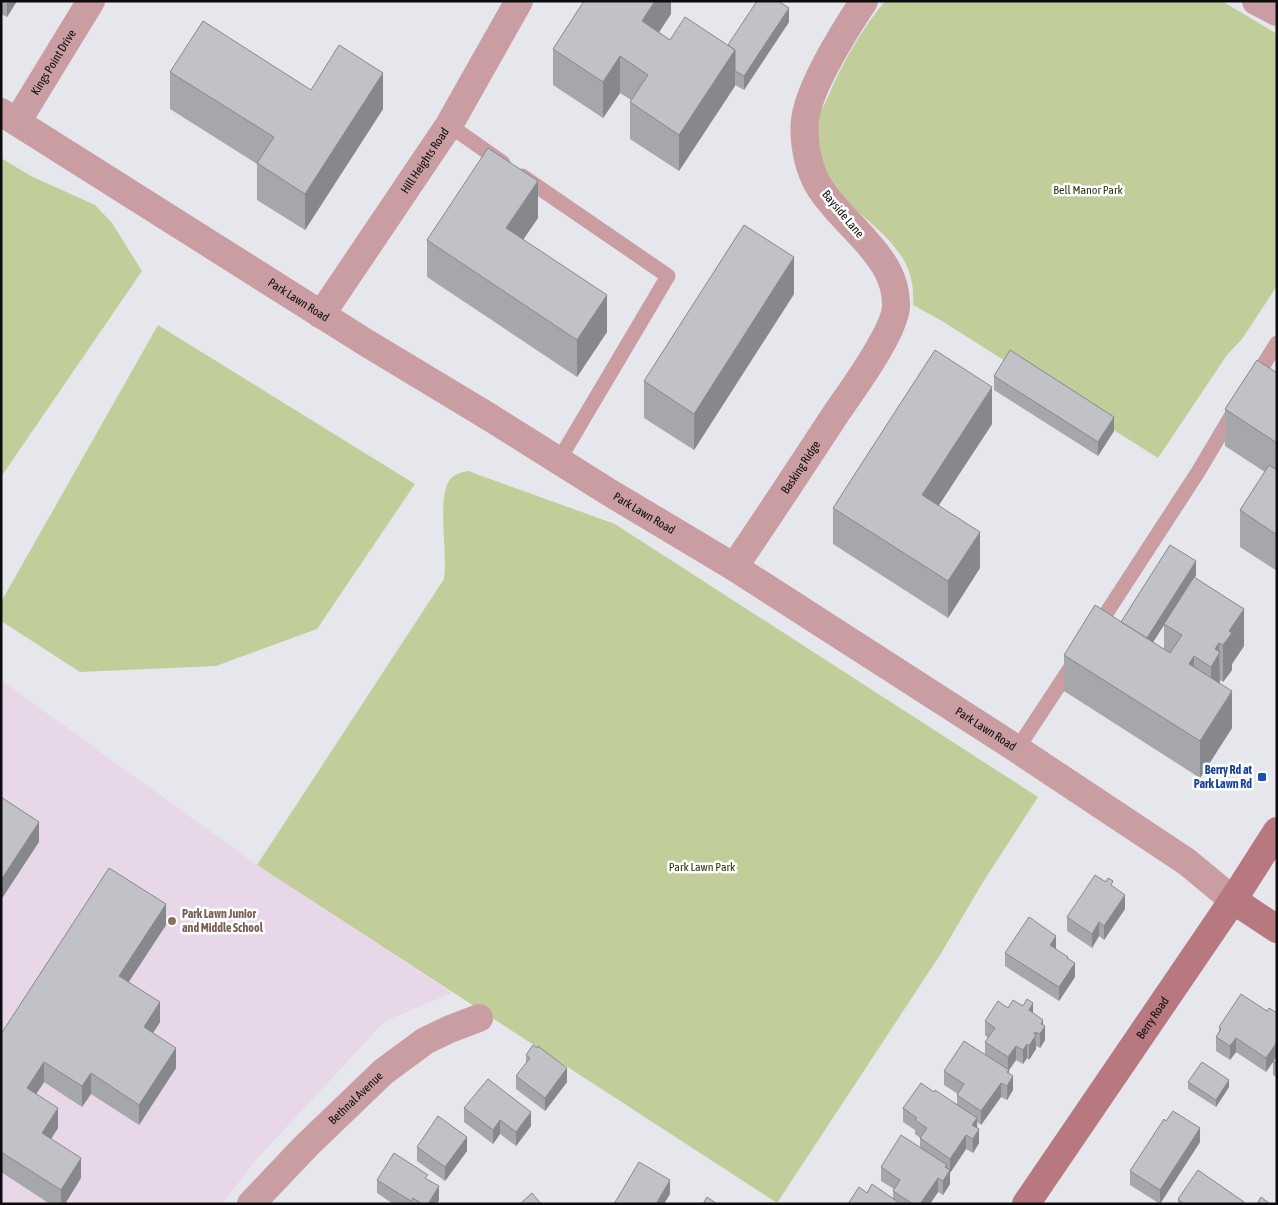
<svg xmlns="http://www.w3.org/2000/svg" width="1278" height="1205" font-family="'Asap Condensed',sans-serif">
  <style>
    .education { fill: #e8d7e9 }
    .green { fill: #c1ce99 }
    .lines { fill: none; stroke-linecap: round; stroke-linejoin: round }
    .lane { stroke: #c99da2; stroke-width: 15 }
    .street { stroke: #c99da2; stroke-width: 28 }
    .secondary { stroke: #b77880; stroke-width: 28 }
    .wall { fill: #a6a7ab; fill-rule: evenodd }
    .shaded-wall { fill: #87888b }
    .building { fill: #c1c2c7; stroke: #87888b }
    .transit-dot { fill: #1a4fb4; stroke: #fff; stroke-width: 2 }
    .education-dot { fill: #8d6e63; stroke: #fff; stroke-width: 2 }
    .labels { text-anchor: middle; stroke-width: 5; stroke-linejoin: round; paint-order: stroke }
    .street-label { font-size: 12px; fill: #0c0c0e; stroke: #fff }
    .park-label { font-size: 12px; fill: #2e350f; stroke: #fff }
    .transit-label { font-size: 12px; font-weight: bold; fill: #164399; stroke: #fff; text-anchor: end }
    .education-label { font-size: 12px; font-weight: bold; fill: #785e54; stroke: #fff; text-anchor: start }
  </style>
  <rect width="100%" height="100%" fill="#e6e7ec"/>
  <path class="education" d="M 1,680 L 257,865 L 452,993 L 385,1021 L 256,1160 L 222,1204 L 1,1204 Z"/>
  <path class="green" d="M 885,1 L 1222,1 L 1277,34 L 1277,286 L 1242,339 L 1227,355 L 1158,458 L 942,321 L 913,305 C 918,242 860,225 830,181 C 826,175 819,168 818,162 C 816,155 816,126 818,120 C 819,113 824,106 827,99 C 841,65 861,30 885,1 Z
    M 1,158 L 31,176 L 95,205 L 112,223 L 142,271 L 1,477 Z
    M 158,325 L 415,484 L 317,629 L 216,666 L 80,672 L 1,621 L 1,602 Z
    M 468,471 L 615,524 L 1038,797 L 983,882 L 940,955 L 777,1203 L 257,865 L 444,579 C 448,553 437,501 449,481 C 452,475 461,472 468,471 Z"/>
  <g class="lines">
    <path class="lane" d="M 449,125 L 503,163
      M 522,176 L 668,276 L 559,460
      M 1254,380 L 1277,343
      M 1096,629 L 1198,472 L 1236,408
      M 1017,749 L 1075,661"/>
    <g class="street">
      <path d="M 1256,1 L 1277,12"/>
      <path id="s1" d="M 1,112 L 365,342 L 486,415 L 607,491 L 734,567 L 1017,749 L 1187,862 L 1233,900"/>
      <path id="s2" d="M 17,122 L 91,1"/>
      <path id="s3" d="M 321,315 L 449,125 L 519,1"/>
      <path id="s4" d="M 734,567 C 769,516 803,464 837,412 C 853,389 894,333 896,307 C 897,280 883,260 865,240 C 850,223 824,199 815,179 C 807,162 803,139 805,120 C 809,86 845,30 864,1"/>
      <path id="s5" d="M 251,1204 L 305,1147 L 383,1072 L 425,1041 L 450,1029 L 479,1018"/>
    </g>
    <g class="secondary">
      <path d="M 1233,900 L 1277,929"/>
      <path id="s6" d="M 1026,1204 L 1233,900 L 1277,831"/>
    </g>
  </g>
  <path class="wall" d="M 1,1 L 17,1 L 7,17 L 1,14 Z
    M 671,1 L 671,14 L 659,32 L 670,40 L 728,45 L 789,22 L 744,90 L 735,85 L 735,86 L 679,171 L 630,139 L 630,102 L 631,100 L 620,93 L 603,118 L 553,85 L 553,49 Z
    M 170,72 L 311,90 L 383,109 L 305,230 L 257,200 L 257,164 L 170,109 Z
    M 538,218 L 523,239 L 607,332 L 577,377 L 427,277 L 427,240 Z
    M 794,294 L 694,450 L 644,418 L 644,381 Z
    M 1277,373 L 1277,571 L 1240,547 L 1240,510 L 1265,472 L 1225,446 L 1225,409 Z
    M 994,376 L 1114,431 L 1098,456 L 994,390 Z
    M 992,424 L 939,505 L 980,568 L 948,618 L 833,544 L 833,508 Z
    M 1196,575 L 1195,578 L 1244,646 L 1232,664 L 1232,670 L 1223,682 L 1220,680 L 1220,683 L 1232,728 L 1200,778 L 1064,691 L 1064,655 L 1121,622 ZM 1164,625 L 1164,649 L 1153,642 Z
    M 1113,887 L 1125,909 L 1104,940 L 1099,936 L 1092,948 L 1067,931 L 1067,917 Z
    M 166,925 L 129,982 L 160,1022 L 153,1033 L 176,1068 L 139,1125 L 91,1094 L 82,1107 L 44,1082 L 36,1094 L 58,1128 L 51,1139 L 81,1178 L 65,1204 L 50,1204 L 1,1172 L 1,1034 Z
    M 1056,949 L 1068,958 L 1075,977 L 1059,1001 L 1005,966 L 1005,953 Z
    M 1008,1008 L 1033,1013 L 1043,1025 L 1045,1040 L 1040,1048 L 1036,1046 L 1036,1049 L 1029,1060 L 1027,1058 L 1023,1064 L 1016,1060 L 1009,1070 L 1009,1073 L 1013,1090 L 1007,1100 L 1001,1097 L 981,1125 L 977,1122 L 979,1143 L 973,1153 L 966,1149 L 950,1173 L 950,1184 L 943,1195 L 938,1192 L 930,1204 L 848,1204 L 867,1193 L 893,1198 L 893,1191 L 894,1189 L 881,1181 L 881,1167 L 920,1148 L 920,1138 L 915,1134 L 915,1130 L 903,1122 L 903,1108 L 934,1092 L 957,1104 L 957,1095 L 958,1094 L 944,1085 L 944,1071 L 985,1054 L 985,1042 L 988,1038 L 985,1035 L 985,1021 Z
    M 1267,1011 L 1277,1013 L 1277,1078 L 1273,1075 L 1273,1062 L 1266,1072 L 1236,1052 L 1230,1060 L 1216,1051 L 1216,1037 L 1219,1032 L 1219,1027 Z
    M 526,1055 L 567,1082 L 545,1111 L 516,1089 L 516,1076 L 526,1063 Z
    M 1188,1082 L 1229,1087 L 1216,1107 L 1188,1089 Z
    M 464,1108 L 531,1126 L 516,1146 L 500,1134 L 493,1144 L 464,1122 Z
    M 1166,1121 L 1200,1142 L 1160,1204 L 1130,1185 L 1130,1171 Z
    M 417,1147 L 467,1151 L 445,1181 L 417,1161 Z
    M 428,1179 L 439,1200 L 437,1204 L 393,1204 L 377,1193 L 377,1180 Z
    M 1178,1199 L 1244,1204 L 1178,1204 Z"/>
  <path class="shaded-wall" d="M 7,1 L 17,1 L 7,17 Z
    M 655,1 L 671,1 L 671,14 L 642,58 L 642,21 Z
    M 789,8 L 789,22 L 744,90 L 744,76 Z
    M 735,50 L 735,86 L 679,171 L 679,135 Z
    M 620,56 L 620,93 L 603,118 L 603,82 Z
    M 383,73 L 383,109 L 305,230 L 305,194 Z
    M 538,181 L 538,218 L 506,265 L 506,228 Z
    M 794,257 L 794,294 L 694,450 L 694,414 Z
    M 607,295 L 607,332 L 577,377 L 577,340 Z
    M 992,387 L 992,424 L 922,531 L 922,495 Z
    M 1114,417 L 1114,431 L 1098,456 L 1098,442 Z
    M 980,532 L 980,568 L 948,618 L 948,581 Z
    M 1196,561 L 1196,575 L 1136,669 L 1136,655 Z
    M 1244,609 L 1244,646 L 1232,664 L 1232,670 L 1223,682 L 1223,645 L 1229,631 Z
    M 1219,643 L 1220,689 L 1211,704 L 1211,667 L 1215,649 Z
    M 1194,656 L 1194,693 L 1189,664 Z
    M 1232,691 L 1232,728 L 1200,778 L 1200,741 Z
    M 39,822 L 39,842 L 1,900 L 1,880 Z
    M 1125,895 L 1125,909 L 1104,940 L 1104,926 Z
    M 166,904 L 166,925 L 119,996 L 119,976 Z
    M 1099,922 L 1099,936 L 1092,948 L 1092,934 Z
    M 1056,936 L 1056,950 L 1050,945 Z
    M 1075,963 L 1075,977 L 1059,1001 L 1059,987 Z
    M 160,1002 L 160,1022 L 144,1047 L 144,1027 Z
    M 1033,1003 L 1033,1017 L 1029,1010 Z
    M 1043,1020 L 1043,1029 L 1045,1026 L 1045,1040 L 1040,1048 L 1040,1034 L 1041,1024 Z
    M 1035,1032 L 1036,1049 L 1029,1060 L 1029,1046 Z
    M 1236,1038 L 1236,1052 L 1230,1060 L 1230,1046 Z
    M 1277,1042 L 1277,1056 L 1266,1072 L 1266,1058 Z
    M 1027,1044 L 1027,1058 L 1023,1064 L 1023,1050 Z
    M 1016,1046 L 1016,1060 L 1009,1070 L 1009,1082 L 1013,1076 L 1013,1090 L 1007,1100 L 1008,1057 Z
    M 176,1048 L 176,1068 L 139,1125 L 139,1105 Z
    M 44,1062 L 44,1082 L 27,1108 L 27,1088 Z
    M 567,1068 L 567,1082 L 545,1111 L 545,1098 Z
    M 91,1073 L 91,1094 L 82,1107 L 82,1086 Z
    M 1229,1080 L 1229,1087 L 1216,1107 L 1216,1100 Z
    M 1001,1083 L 1001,1097 L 981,1125 L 981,1111 Z
    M 58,1108 L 58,1128 L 42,1153 L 42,1133 Z
    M 531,1112 L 531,1126 L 516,1146 L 516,1132 Z
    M 977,1118 L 977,1132 L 979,1129 L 979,1143 L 973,1153 L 972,1125 Z
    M 500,1120 L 500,1134 L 493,1144 L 493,1130 Z
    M 1200,1128 L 1200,1142 L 1160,1204 L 1160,1190 Z
    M 966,1135 L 966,1149 L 950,1173 L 950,1159 Z
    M 467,1137 L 467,1151 L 445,1181 L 445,1167 Z
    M 81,1158 L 81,1178 L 65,1204 L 61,1204 L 61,1190 Z
    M 947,1165 L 947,1176 L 950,1170 L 950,1184 L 943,1195 L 943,1181 L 945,1167 Z
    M 938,1178 L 938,1192 L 930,1204 L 920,1204 Z
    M 670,1180 L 670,1194 L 664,1204 L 656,1204 Z
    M 439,1186 L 439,1200 L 437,1204 L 428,1204 Z"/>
  <path class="building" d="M 584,1 L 655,1 L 642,21 L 670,40 L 685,17 L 735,50 L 679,135 L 630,102 L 648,75 L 620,56 L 603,82 L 553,49 Z
    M 757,1 L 778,1 L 789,8 L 744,76 L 735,71 L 735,50 L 728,45 Z
    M 203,21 L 311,90 L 339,45 L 383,73 L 305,194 L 257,163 L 274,137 L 170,72 Z
    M 488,148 L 538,181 L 506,228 L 607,295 L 577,340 L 427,240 Z
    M 744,225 L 794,257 L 694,414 L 644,381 Z
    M 935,350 L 992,387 L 922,495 L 980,532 L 948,581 L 833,508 Z
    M 1010,350 L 1114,417 L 1098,442 L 994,376 Z
    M 1257,360 L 1277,373 L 1277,443 L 1225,409 Z
    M 1269,465 L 1277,470 L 1277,535 L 1240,510 Z
    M 1170,545 L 1196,561 L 1147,638 L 1121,622 Z
    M 1194,577 L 1244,609 L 1229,631 L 1232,633 L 1223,645 L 1219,643 L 1215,649 L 1220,652 L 1211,667 L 1194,656 L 1189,664 L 1232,691 L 1200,741 L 1064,655 L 1095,605 L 1170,653 L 1182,635 L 1164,624 Z
    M 1,797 L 39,822 L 1,880 Z
    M 109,868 L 166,904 L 119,976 L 160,1002 L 144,1027 L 176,1048 L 139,1105 L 91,1073 L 82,1086 L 44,1062 L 27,1088 L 58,1108 L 42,1133 L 81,1158 L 61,1190 L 1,1152 L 1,1034 Z
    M 1095,875 L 1106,882 L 1108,878 L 1113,881 L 1111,885 L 1125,895 L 1104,926 L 1099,922 L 1092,934 L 1067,917 Z
    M 1029,917 L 1056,936 L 1050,945 L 1068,957 L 1067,958 L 1075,963 L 1059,987 L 1005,953 Z
    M 1241,994 L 1267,1011 L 1269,1008 L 1277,1013 L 1277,1042 L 1266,1058 L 1236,1038 L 1230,1046 L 1216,1037 L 1221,1029 L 1219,1027 Z
    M 1027,999 L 1033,1003 L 1029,1010 L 1043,1020 L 1041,1024 L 1045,1026 L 1040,1034 L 1035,1032 L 1034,1034 L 1036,1035 L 1029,1046 L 1027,1044 L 1023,1050 L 1016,1046 L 1008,1057 L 985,1042 L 995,1028 L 985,1021 L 998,1001 L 1008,1008 L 1013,1000 L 1023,1006 Z
    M 964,1041 L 1009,1070 L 1007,1072 L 1013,1076 L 1007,1086 L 1001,1083 L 981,1111 L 957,1095 L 964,1084 L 944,1071 Z
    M 533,1045 L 537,1048 L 538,1046 L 567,1068 L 545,1098 L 516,1076 L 530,1058 L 526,1055 Z
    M 1277,1055 L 1277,1064 L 1273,1061 Z
    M 1202,1062 L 1229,1080 L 1216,1100 L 1188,1082 Z
    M 488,1079 L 531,1112 L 516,1132 L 500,1120 L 493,1130 L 464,1108 Z
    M 921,1083 L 934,1092 L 935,1090 L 977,1118 L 972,1125 L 979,1129 L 973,1139 L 966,1135 L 950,1159 L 920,1138 L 927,1128 L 915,1120 L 917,1118 L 903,1108 Z
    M 1173,1111 L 1200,1128 L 1160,1190 L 1130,1171 L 1164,1119 L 1166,1121 Z
    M 438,1116 L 467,1137 L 445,1167 L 417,1147 Z
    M 901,1135 L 947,1165 L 945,1167 L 950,1170 L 943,1181 L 938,1178 L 920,1204 L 913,1204 L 893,1191 L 900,1180 L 881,1167 Z
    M 394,1153 L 428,1175 L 425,1178 L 439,1186 L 428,1204 L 422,1204 L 413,1198 L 411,1201 L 377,1180 Z
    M 639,1162 L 670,1180 L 656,1204 L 614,1204 Z
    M 1198,1170 L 1244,1202 L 1242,1204 L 1184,1204 L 1178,1199 Z
    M 872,1184 L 901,1204 L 848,1204 L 859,1187 L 867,1193 Z
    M 532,1193 L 541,1204 L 520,1204 Z
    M 707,1197 L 717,1204 L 703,1204 Z
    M 1261,1197 L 1270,1204 L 1257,1204 Z"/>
  <rect class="transit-dot" x="1257" y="772" width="10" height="10" rx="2.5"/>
  <circle class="education-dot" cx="172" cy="921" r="5"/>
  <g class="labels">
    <g class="street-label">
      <text dy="4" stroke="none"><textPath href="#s2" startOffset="70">Kings Point Drive</textPath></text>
      <text dy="4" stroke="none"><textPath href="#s3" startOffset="186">Hill Heights Road</textPath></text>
      <text transform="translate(843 214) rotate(50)" y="4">Bayside Lane</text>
      <text dy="4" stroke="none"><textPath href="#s1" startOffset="352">Park Lawn Road</textPath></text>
      <text dy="4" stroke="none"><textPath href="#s4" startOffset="120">Basking Ridge</textPath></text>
      <text dy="4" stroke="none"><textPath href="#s1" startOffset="758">Park Lawn Road</textPath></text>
      <text dy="4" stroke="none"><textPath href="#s1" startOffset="1162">Park Lawn Road</textPath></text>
      <text dy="4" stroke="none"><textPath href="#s6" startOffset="225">Berry Road</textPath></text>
      <text dy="4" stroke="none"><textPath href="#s5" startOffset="149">Bethnal Avenue</textPath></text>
    </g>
    <g class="park-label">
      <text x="1088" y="194">Bell Manor Park</text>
      <text x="702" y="871">Park Lawn Park</text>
    </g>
    <g class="transit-label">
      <text x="1252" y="774">Berry Rd at<tspan x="1252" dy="14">Park Lawn Rd</tspan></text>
    </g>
    <g class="education-label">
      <text x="182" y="918">Park Lawn Junior<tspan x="182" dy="14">and Middle School</tspan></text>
    </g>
  </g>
  <rect width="1278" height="1205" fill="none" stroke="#0c0c0e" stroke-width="5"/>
</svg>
